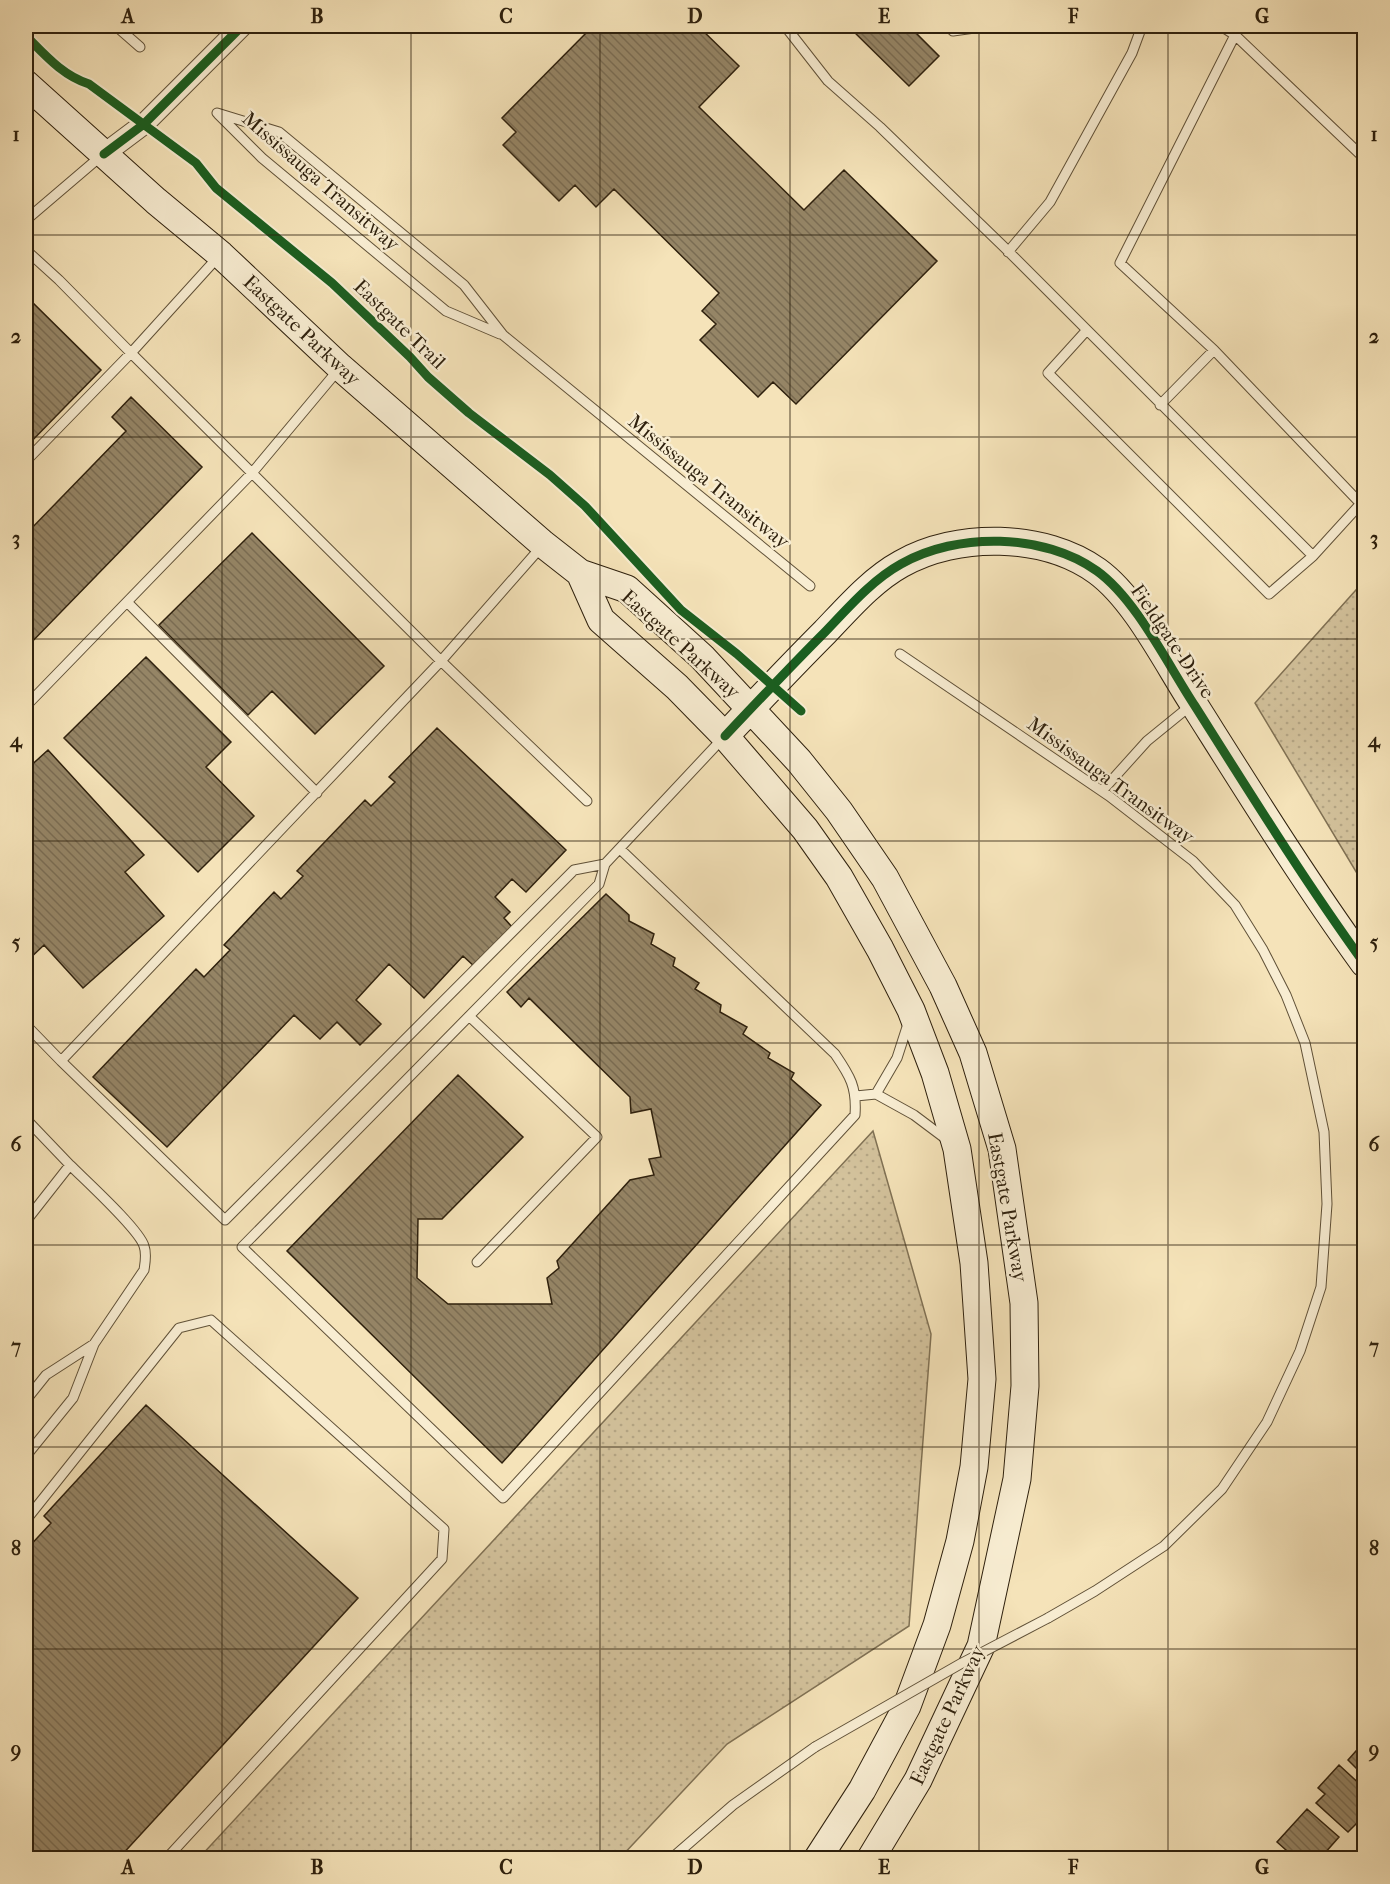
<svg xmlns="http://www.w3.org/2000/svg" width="1390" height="1884" font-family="'IM FELL French Canon',serif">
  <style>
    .grass { fill: url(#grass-dots); stroke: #807154; stroke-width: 1.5 }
    .building { fill: url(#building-back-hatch); stroke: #2e200d; stroke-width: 1.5 }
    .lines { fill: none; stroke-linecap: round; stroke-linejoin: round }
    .lane-casing { stroke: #605138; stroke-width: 11 }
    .street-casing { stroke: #605138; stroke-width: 22 }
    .secondary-casing { stroke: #2e200d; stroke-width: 29 }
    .lane { stroke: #f8edd2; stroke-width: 9 }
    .street { stroke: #f8edd2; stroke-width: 20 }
    .secondary { stroke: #f8edd2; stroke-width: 27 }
    .lane-bridge-casing { stroke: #605138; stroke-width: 11; stroke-linecap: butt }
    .lane-bridge { stroke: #f8edd2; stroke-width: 9 }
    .cycleway-casing { stroke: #f8edd2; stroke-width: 13 }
    .cycleway { stroke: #1b5e20; stroke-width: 9 }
    .grid { fill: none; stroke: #2e200d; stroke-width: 1.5; stroke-opacity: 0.55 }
    .labels { text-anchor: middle; stroke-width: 5; stroke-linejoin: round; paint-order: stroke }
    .street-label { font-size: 20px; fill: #2e200d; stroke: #f8edd2 }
    .neatline { fill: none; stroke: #2e200d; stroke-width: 2 }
    .grid-label { font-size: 20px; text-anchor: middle; font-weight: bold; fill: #2e200d }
  </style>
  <defs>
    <pattern id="grass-dots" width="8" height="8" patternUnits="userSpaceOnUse" patternTransform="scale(1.5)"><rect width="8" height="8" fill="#d3c29c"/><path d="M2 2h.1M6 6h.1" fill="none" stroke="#b5a685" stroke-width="1.8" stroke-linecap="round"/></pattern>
    <pattern id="building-back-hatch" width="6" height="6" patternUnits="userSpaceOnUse" patternTransform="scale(1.5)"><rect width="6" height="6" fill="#958566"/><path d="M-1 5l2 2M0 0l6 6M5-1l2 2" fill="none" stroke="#7a6c52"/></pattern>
  </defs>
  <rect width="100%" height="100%" fill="#f5e3b9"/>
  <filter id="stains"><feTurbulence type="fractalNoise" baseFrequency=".00333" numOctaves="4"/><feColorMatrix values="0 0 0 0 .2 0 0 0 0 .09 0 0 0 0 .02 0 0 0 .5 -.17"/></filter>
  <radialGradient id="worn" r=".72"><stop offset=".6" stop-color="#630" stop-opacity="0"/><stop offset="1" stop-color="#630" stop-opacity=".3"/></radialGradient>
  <path class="grass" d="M 1364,581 L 1364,885 L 1255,703 Z
    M 873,1131 L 931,1334 L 909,1626 L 727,1744 L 620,1858 L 199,1858 Z"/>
  <path class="building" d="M 593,26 L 698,26 L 739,66 L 699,107 L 804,210 L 844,170 L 937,261 L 796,404 L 773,382 L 758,397 L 700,340 L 716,324 L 702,311 L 719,293 L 614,189 L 596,207 L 575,185 L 559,201 L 503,145 L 516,132 L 502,118 Z
    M 848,26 L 909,26 L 939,56 L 909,86 Z
    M 26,296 L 101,370 L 26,447 Z
    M 131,397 L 202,467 L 26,648 L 26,534 L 126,431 L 112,417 Z
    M 252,533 L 384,666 L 315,734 L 272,691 L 248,715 L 159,625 Z
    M 146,657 L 231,742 L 206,767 L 254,816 L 198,872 L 64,738 Z
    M 437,728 L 566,850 L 526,892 L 512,879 L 495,897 L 510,912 L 504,918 L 512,927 L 475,967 L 463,956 L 424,998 L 389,964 L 356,1000 L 381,1024 L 360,1045 L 337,1022 L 320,1039 L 294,1015 L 167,1147 L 93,1077 L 196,969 L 204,977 L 230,950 L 224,945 L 274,892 L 281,899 L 303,876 L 297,871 L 365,800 L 371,806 L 395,782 L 389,777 Z
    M 48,750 L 144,855 L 125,872 L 164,916 L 83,988 L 44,945 L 26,962 L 26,770 Z
    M 606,894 L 629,915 L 629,921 L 654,934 L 651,944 L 675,958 L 673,966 L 699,983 L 695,989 L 721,1005 L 720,1012 L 747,1027 L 743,1034 L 770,1053 L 768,1058 L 794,1073 L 791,1079 L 821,1105 L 502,1463 L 287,1251 L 458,1075 L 523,1137 L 442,1219 L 418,1219 L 417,1278 L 448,1304 L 552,1304 L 547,1278 L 559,1268 L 557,1261 L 630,1180 L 654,1175 L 649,1159 L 661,1157 L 651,1109 L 631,1113 L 630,1097 L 529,998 L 521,1007 L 507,992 Z
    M 146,1405 L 358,1598 L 119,1858 L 26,1858 L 26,1550 L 51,1523 L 44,1516 Z
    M 1364,1742 L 1364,1776 L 1348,1760 Z
    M 1339,1765 L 1364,1788 L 1364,1820 L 1362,1818 L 1348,1832 L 1316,1803 L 1325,1794 L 1318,1788 Z
    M 1307,1809 L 1339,1837 L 1324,1854 L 1329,1858 L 1295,1858 L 1277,1842 Z"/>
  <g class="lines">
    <defs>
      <path id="lane" d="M 116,26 L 140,47
        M 785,26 L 828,81 L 880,127 L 1005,248 L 1313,556 L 1364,500
        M 948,26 L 953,31 L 989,26
        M 1221,26 L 1235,35 L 1364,158
        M 217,113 L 279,132 L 464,285 L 503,335 L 810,586
        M 218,114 L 262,158 L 446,311 L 500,334
        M 26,220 L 101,156
        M 26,250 L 59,280 L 131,353 L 218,257
        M 1008,252 L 1050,202 L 1132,53 L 1142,26
        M 1086,331 L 1048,373 L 1269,594 L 1313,556
        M 1214,350 L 1361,504
        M 1160,405 L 1214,350 L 1120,263 L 1235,35 L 1238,26
        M 26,461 L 131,353 L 252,473 L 339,369
        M 127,602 L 317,793
        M 900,654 L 1109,796 L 1193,861 L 1235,905 L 1263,950 L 1286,995 L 1305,1043 L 1324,1132 L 1327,1204 L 1321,1287 L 1300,1351 L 1267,1422 L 1222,1489 L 1164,1546 L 1095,1591 L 1048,1618
        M 26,706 L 252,473 L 441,661 L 542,546
        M 1102,791 L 1147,741 L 1190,706
        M 605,864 L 599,884 L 242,1247 L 503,1498 L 855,1115 C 857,1087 850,1076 835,1054 L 620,849
        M 469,1016 L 597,1137 L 477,1262
        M 26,1025 L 61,1061 L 441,661 L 587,801
        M 61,1061 L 225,1220 L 574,870 L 605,864 L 724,737
        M 876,1094 L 897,1058 L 908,1024
        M 856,1096 L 876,1094 L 914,1115 L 946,1139
        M 26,1119 L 70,1165 L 26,1221
        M 26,1400 L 46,1375 L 94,1344
        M 26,1456 L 73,1398 L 94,1344 L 144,1270 C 145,1263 147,1254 144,1246 C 139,1229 86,1181 70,1165
        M 26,1520 L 179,1328 L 211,1320 L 444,1529 L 442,1559 L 167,1858
        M 672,1858 L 733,1805 L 815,1747"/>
      <path id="street" d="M 104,154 L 144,124 L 242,26"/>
      <path id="secondary" d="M 26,84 L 156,201 L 221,255 L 340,367 L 543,544 L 580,573 L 627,589 L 702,657 L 799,761 L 839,811 L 885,878 L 943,986 L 973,1053 L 1002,1149 L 1024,1303 L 1025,1386 L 1017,1479 L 981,1646 L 918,1780 L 871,1858
        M 580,573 L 601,620 L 677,687 L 725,736 L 805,829 L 839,877 L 880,949 L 911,1010 L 935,1073 L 957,1149 L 974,1263 L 982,1379 L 974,1467 L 960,1541 L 937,1625 L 907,1706 L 862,1790 L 818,1858
        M 725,736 C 758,701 791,666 825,632 C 848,608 872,580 901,564 C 957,532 1044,533 1097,571 C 1136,599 1168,665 1195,706 C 1250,793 1304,880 1364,963"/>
    </defs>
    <use href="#lane" class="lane-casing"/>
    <use href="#street" class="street-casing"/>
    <use href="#secondary" class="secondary-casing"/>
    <use href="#lane" class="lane"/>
    <use href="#street" class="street"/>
    <use href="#secondary" class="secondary"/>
    <defs>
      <path id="lane-bridge" d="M 815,1747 L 962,1663 L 1048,1618"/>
    </defs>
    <use href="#lane-bridge" class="lane-bridge-casing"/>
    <use href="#lane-bridge" class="lane-bridge"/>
    <defs>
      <path id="cycleway" d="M 26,36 C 45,55 63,76 89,84 L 196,163 L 216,188 L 332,283 L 410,357 L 428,377 L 469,413 L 550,475 L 585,506 L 681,610 L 737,654 L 801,711
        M 104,154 L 144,124 L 242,26
        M 725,736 C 758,701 791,666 825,632 C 848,608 872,580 901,564 C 957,532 1044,533 1097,571 C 1136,599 1168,665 1195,706 C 1250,793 1304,880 1364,963"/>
    </defs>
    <use href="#cycleway" class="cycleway-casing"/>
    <use href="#cycleway" class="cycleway"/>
  </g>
  <path class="grid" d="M 222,26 L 222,1858M 411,26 L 411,1858M 600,26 L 600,1858M 790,26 L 790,1858M 979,26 L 979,1858M 1168,26 L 1168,1858M 26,235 L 1364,235M 26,437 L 1364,437M 26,639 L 1364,639M 26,841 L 1364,841M 26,1043 L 1364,1043M 26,1245 L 1364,1245M 26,1447 L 1364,1447M 26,1649 L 1364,1649"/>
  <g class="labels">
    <g class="street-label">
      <text transform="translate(321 181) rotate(41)" y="7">Mississauga Transitway</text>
      <text transform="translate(400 324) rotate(44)" y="7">Eastgate Trail</text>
      <text transform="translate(302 330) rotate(43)" y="7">Eastgate Parkway</text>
      <text transform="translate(709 481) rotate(39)" y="7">Mississauga Transitway</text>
      <text transform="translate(1173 641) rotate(56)" y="7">Fieldgate Drive</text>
      <text transform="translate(681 644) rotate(42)" y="7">Eastgate Parkway</text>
      <text transform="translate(1111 780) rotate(36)" y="7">Mississauga Transitway</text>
      <text transform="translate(1008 1207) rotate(80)" y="7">Eastgate Parkway</text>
      <text transform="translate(947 1715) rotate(-65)" y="7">Eastgate Parkway</text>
    </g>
  </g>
  <rect width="1390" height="1884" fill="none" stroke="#f5e3b9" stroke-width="66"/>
  <rect x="33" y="33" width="1324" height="1818" class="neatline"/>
  <g class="grid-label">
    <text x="128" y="23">A</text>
    <text x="317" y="23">B</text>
    <text x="506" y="23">C</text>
    <text x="695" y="23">D</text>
    <text x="884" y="23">E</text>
    <text x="1073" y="23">F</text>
    <text x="1262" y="23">G</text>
    <text x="16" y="141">1</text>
    <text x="1374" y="141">1</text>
    <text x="16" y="343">2</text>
    <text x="1374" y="343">2</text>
    <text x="16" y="545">3</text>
    <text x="1374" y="545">3</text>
    <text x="16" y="747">4</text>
    <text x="1374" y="747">4</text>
    <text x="16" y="949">5</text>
    <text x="1374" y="949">5</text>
    <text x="16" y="1151">6</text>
    <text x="1374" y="1151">6</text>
    <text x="16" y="1353">7</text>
    <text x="1374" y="1353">7</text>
    <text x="16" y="1555">8</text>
    <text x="1374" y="1555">8</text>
    <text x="16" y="1757">9</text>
    <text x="1374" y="1757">9</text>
    <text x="128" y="1874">A</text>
    <text x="317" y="1874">B</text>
    <text x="506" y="1874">C</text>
    <text x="695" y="1874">D</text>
    <text x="884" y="1874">E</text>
    <text x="1073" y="1874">F</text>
    <text x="1262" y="1874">G</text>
  </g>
  <rect width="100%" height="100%" filter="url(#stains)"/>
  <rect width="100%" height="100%" fill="url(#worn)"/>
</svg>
